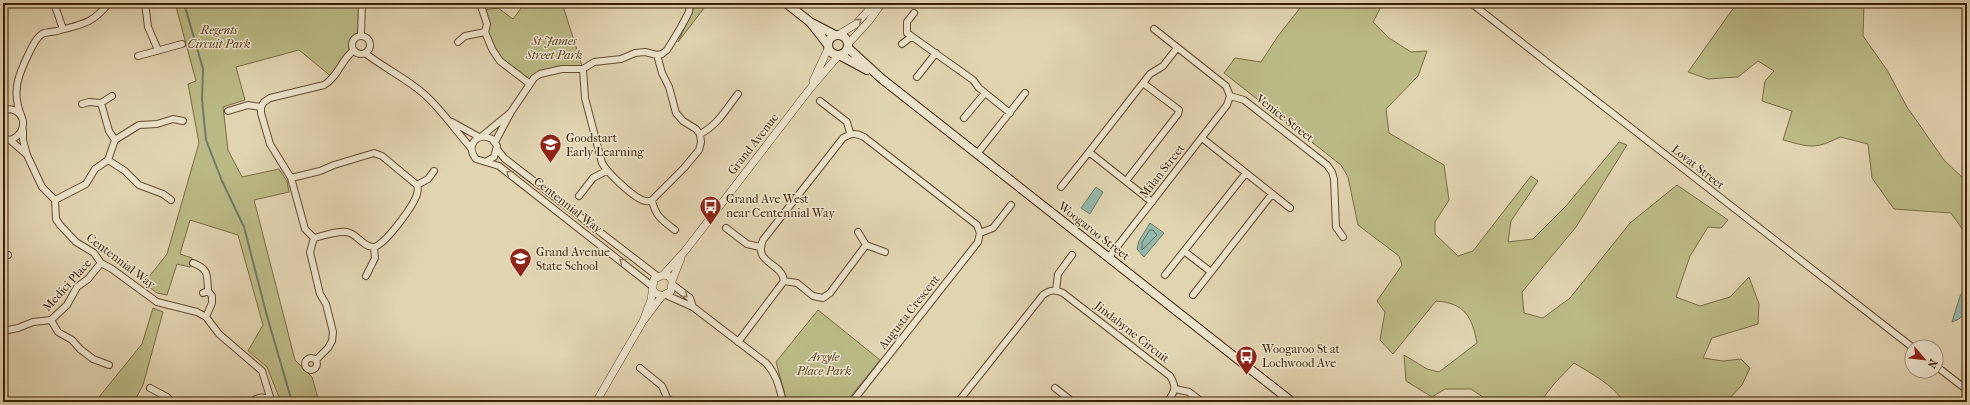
<svg xmlns="http://www.w3.org/2000/svg" width="1970" height="405" font-family="'IM FELL French Canon',serif">
  <style>
    .green { fill: #bbba86; stroke: #7b6c46 }
    .water { fill: #94b8ac; stroke: #707b69 }
    .lines { fill: none; stroke-linecap: round; stroke-linejoin: round }
    .shore { stroke: #686c58; stroke-width: 1 }
    .stream { stroke: #707b69; stroke-width: 2 }
    .minor-casing { stroke: #644c30; stroke-width: 8 }
    .tertiary-casing { stroke: #644c30; stroke-width: 8 }
    .secondary-casing { stroke: #3b1f05; stroke-width: 10 }
    .minor { stroke: #ece3cc; stroke-width: 6 }
    .tertiary { stroke: #ece3cc; stroke-width: 7 }
    .secondary { stroke: #ece3cc; stroke-width: 8 }
    .oneway { stroke: #948168 }
    .labels { text-anchor: middle; stroke-width: 3; stroke-linejoin: round; paint-order: stroke }
    .park-label { font-size: 12px; font-style: italic; fill: #5b4625; stroke: #ece3cc }
    .street-label { font-size: 12px; fill: #3b1f05; stroke: #ece3cc }
    .poi-label { font-size: 12px; fill: #3b1f05; stroke: #ece3cc; text-anchor: start }
  </style>
  <rect width="100%" height="100%" fill="#e1d4b1"/>
  <filter id="stains"><feTurbulence type="fractalNoise" baseFrequency=".005" numOctaves="4"/><feColorMatrix values="0 0 0 0 .2 0 0 0 0 .09 0 0 0 0 .02 0 0 0 .5 -.17"/></filter>
  <radialGradient id="worn" r=".72"><stop offset=".6" stop-color="#630" stop-opacity="0"/><stop offset="1" stop-color="#630" stop-opacity=".3"/></radialGradient>
  <path class="green" d="M 175,3 L 362,3 L 361,36 L 355,39 L 352,46 L 354,50 L 333,78 L 299,50 L 236,67 L 245,100 L 223,107 L 228,150 L 242,177 L 279,169 L 287,181 L 289,192 L 254,200 L 295,360 L 312,377 L 319,402 L 281,402 L 267,367 L 248,351 L 263,325 L 238,235 L 190,220 L 180,254 L 192,258 L 190,267 L 177,264 L 167,295 L 157,293 L 144,283 L 167,254 L 199,143 L 188,84 L 196,81 Z
    M 525,3 L 541,3 L 544,5 L 546,3 L 562,3 L 583,69 L 540,74 L 530,84 L 500,61 L 485,32 L 484,10 L 498,8 L 513,19 Z
    M 696,3 L 708,3 L 678,42 Z
    M 1304,3 L 1383,3 L 1373,22 L 1389,38 L 1411,52 L 1427,51 L 1418,76 L 1386,109 L 1389,133 L 1444,165 L 1449,200 L 1435,222 L 1435,234 L 1458,256 L 1473,251 L 1531,176 L 1538,181 L 1511,221 L 1508,242 L 1533,239 L 1566,206 L 1619,142 L 1627,145 L 1576,227 L 1522,292 L 1524,313 L 1543,318 L 1570,298 L 1630,223 L 1677,185 L 1728,220 L 1721,228 L 1708,227 L 1690,256 L 1676,297 L 1700,306 L 1730,297 L 1749,277 L 1759,304 L 1758,324 L 1712,338 L 1703,358 L 1723,361 L 1741,359 L 1750,368 L 1742,385 L 1726,402 L 1624,402 C 1612,384 1592,374 1574,363 L 1554,384 L 1540,402 L 1490,402 L 1471,389 L 1445,389 L 1432,397 L 1406,381 L 1404,355 L 1427,369 L 1439,372 L 1477,343 C 1472,317 1465,303 1436,301 L 1393,354 L 1380,340 L 1385,312 L 1377,301 L 1402,265 L 1399,256 L 1358,225 L 1348,177 L 1341,165 L 1224,73 L 1235,58 L 1261,62 L 1278,36 Z
    M 1737,3 L 1864,3 L 1863,36 L 1887,70 L 1907,107 L 1944,160 L 1967,182 L 1967,236 L 1951,213 L 1894,209 L 1872,178 L 1868,144 L 1840,137 C 1814,150 1810,147 1783,140 L 1792,111 L 1762,101 L 1765,81 L 1774,71 L 1758,61 L 1738,77 L 1708,79 L 1688,72 Z
    M 153,308 L 163,312 L 143,385 L 134,402 L 95,402 L 142,344 Z
    M 818,310 L 880,360 L 847,401 L 787,402 L 776,362 Z"/>
  <path class="water" d="M 1096,187 L 1103,192 L 1090,214 L 1081,208 Z
    M 1150,223 L 1164,233 L 1144,257 L 1137,249 L 1139,241 Z
    M 1967,286 L 1967,311 L 1959,319 L 1952,322 L 1960,296 Z"/>
  <g class="lines">
    <path class="shore" d="M 1150,230 L 1153,230 L 1157,235 L 1142,250 L 1142,243 Z"/>
    <path class="stream" d="M 184,3 L 203,69 L 202,100 L 206,140 L 222,181 L 244,227 L 267,316 L 292,402"/>
    <defs>
      <path id="minor" d="M 54,3 L 63,29
        M 145,3 L 148,27 L 158,50
        M 480,3 L 487,24 L 485,32 L 492,49 L 500,61 L 530,84
        M 1471,3 L 1912,347
        M 533,4 L 534,3
        M 914,13 L 907,22 L 907,33 L 973,80 L 979,88 L 1010,113
        M 1154,29 L 1226,86 L 1230,96 L 1244,100 L 1327,165 L 1332,172 L 1334,179 L 1336,227 L 1343,237
        M352 45a9 9 0 1 1 18 0a9 9 0 1 1-18 0Z
        M 361,36 L 362,3
        M 458,42 L 465,36 L 485,32
        M 902,44 L 911,37
        M 365,53 C 384,68 406,78 424,94 C 442,110 455,130 471,148
        M 138,56 L 182,44
        M 583,69 L 585,98 L 602,163 C 607,172 635,200 646,201 C 648,202 650,201 652,200 L 684,168 L 699,150 L 701,142 L 700,134 L 696,129 L 683,121 L 676,113 L 669,87 L 662,73 L 657,55
        M 917,77 L 936,53
        M 820,101 L 847,122 L 850,133
        M 101,103 L 109,131 L 115,140
        M 82,104 L 89,102 L 101,103 L 112,96
        M 3,110 C 24,104 32,132 10,140
        M 228,111 L 248,105 L 261,107
        M 21,115 C 11,91 19,73 30,51 C 33,45 36,38 42,34 C 46,32 52,32 57,31 C 82,24 91,25 109,3
        M 964,118 L 985,93
        M 452,122 L 479,137
        M 23,130 L 23,140 L 27,155 L 42,187 L 55,200 L 56,219 L 60,225 L 76,242 L 94,253 L 101,263 L 112,269 L 157,302 L 197,312 L 206,317 L 219,334 L 262,371 L 271,400
        M 700,134 C 718,125 726,109 738,94
        M 482,136 L 510,113
        M 3,138 L 10,140 L 26,154
        M 1202,138 L 1290,208
        M 495,142 L 511,112 L 534,78 L 540,74 L 562,69 L 583,69 L 594,62 L 621,59 L 635,53 L 645,52 L 657,55 L 662,54 L 667,50 L 681,27 L 689,12 L 690,3
        M 497,149 L 504,158 L 657,276
        M 977,154 L 1025,93
        M 108,160 L 125,171 L 139,185 L 163,194 L 171,200
        M 487,161 L 494,157 L 497,146 L 492,139 C 477,131 465,146 476,159 L 499,166 L 652,286
        M 291,178 L 320,171 L 334,165 L 374,153 L 382,156 L 417,185 C 418,188 418,191 417,194 C 414,205 383,248 373,247 C 364,247 358,236 350,233 C 340,229 324,236 314,238
        M 1126,181 L 1178,114 L 1179,110 L 1143,83
        M 417,185 L 428,179 L 434,171
        M 1061,187 L 1089,152
        M 579,196 L 593,178 L 606,171
        M 55,200 L 86,184 L 95,169 L 108,160 L 115,140 L 139,125 L 157,124 L 173,119 L 183,121
        M 652,200 C 655,216 663,221 675,230
        M 1152,202 L 1089,152 L 1150,74 L 1163,66 L 1177,48
        M 726,228 L 747,244 L 760,247
        M 858,232 L 866,245 L 885,252
        M 980,233 L 993,228 L 1011,205
        M 314,238 L 305,229 L 291,178 L 270,144 L 261,113 L 261,107 L 264,102 L 270,98 L 324,85 C 338,77 341,60 354,50
        M 314,238 L 310,252 L 320,294 L 326,304 L 333,332 L 332,341 L 328,348 L 316,360
        M 1184,251 L 1211,272
        M 3,255 L 8,255
        M 1109,257 L 1227,105 L 1230,96
        M 193,263 C 209,269 207,275 208,291
        M 1165,275 L 1246,173
        M 366,276 L 375,258 L 374,248
        M 784,281 L 797,283 L 813,296 L 823,298 L 830,293 L 866,245
        M 673,285 L 690,298 L 693,307
        M 1056,290 L 1058,274 L 1072,255
        M 203,293 L 208,291 L 212,296 L 212,303 L 206,317
        M 666,295 L 693,307 L 766,363 C 777,375 779,387 783,402
        M 1193,295 L 1272,194
        M 51,320 L 58,332 L 72,340 L 80,349 L 93,359 L 109,365
        M 3,331 L 18,328 L 33,322 L 51,320 L 67,305 L 77,287 L 88,279 L 101,263
        M 738,342 L 784,281 C 782,262 753,264 763,240 L 843,138 C 851,133 856,133 864,137 L 977,225 L 980,233 L 978,242 L 852,402
        M305 364a6 6 0 1 1 12 0a6 6 0 1 1-12 0Z
        M 1936,366 L 1967,390
        M 640,368 L 662,386 L 668,400
        M 150,388 L 167,397 L 172,402
        M 1055,388 L 1073,402
        M 1175,389 L 1189,392 L 1202,402
        M 252,402 C 258,396 264,396 272,401
        M 663,402 L 668,400 L 677,402
        M 958,402 L 1043,295 C 1050,290 1054,289 1063,293 L 1170,376 C 1177,387 1175,392 1167,402"/>
      <path id="tertiary" d="M 838,35 L 856,24 L 875,3
        M 848,44 L 869,21 L 882,3
        M 813,81 L 828,49
        M 672,281 L 681,258
        M 653,290 L 655,293 L 662,296 L 671,291 L 672,281 L 669,276 L 663,275
        M 643,321 L 651,300 L 654,279 L 663,275 L 685,251 L 809,90 L 838,56
        M 596,402 L 643,321 L 662,296"/>
      <path id="secondary" d="M 786,3 L 810,22 L 835,35
        M 810,22 L 828,45
        M828 45a10 10 0 1 1 20 0a10 10 0 1 1-20 0Z
        M 848,48 L 882,79 L 1292,402
        M 841,56 L 867,70"/>
    </defs>
    <use href="#minor" class="minor-casing"/>
    <use href="#tertiary" class="tertiary-casing"/>
    <use href="#secondary" class="secondary-casing"/>
    <use href="#minor" class="minor"/>
    <use href="#tertiary" class="tertiary"/>
    <use href="#secondary" class="secondary"/>
  </g>
  <defs><path id="oneway-chevron" d="M-2-3.5L2.5 0L-2 3.5" fill="none" stroke-width="1.6" stroke-linecap="round" stroke-linejoin="round"/></defs>
  <g class="oneway">
    <use href="#oneway-chevron" transform="translate(859 21) rotate(-40)"/>
    <use href="#oneway-chevron" transform="translate(509 173) rotate(-142)"/>
    <use href="#oneway-chevron" transform="translate(622 261) rotate(-142)"/>
    <use href="#oneway-chevron" transform="translate(685 295) rotate(41)"/>
  </g>
  <defs>
    <symbol id="school-pin" viewBox="-11 -11 22 30"><path d="M0 17L-7.5 6A9.5 9.5 0 1 1 7.5 6Z" fill="#8f2418" stroke="#ece3cc"/><path d="M0-5L7-2L0 1L-7-2ZM-4 1L0 2.5L4 1V4Q0 6-4 4Z" fill="#fff"/></symbol>
    <symbol id="bus-pin" viewBox="-11 -11 22 30"><path d="M0 17L-7.5 6A9.5 9.5 0 1 1 7.5 6Z" fill="#8f2418" stroke="#ece3cc"/><path d="M-5-6H5V4H4V6H2V4H-2V6H-4V4H-5ZM-3.5-4V0h7V-4ZM-3.5 1.2v1.5H-2V1.2ZM2 1.2v1.5H3.5V1.2Z" fill="#fff"/></symbol>
  </defs>
  <g fill-rule="evenodd">
    <use href="#school-pin" x="538" y="132" width="25" height="34"/>
    <use href="#bus-pin" x="698" y="194" width="25" height="34"/>
    <use href="#school-pin" x="508" y="246" width="25" height="34"/>
    <use href="#bus-pin" x="1234" y="344" width="25" height="34"/>
  </g>
  <g class="labels">
    <g class="park-label">
      <text x="219" y="34">Regents<tspan x="219" dy="14">Circuit Park</tspan></text>
      <text x="554" y="45">St James<tspan x="554" dy="14">Street Park</tspan></text>
      <text x="824" y="361">Argyle<tspan x="824" dy="14">Place Park</tspan></text>
    </g>
    <g class="street-label">
      <text transform="translate(1285 118) rotate(38)" y="4">Venice Street</text>
      <text transform="translate(753 144) rotate(-52)" y="4">Grand Avenue</text>
      <text transform="translate(1698 167) rotate(38)" y="4">Lovat Street</text>
      <text transform="translate(1162 171) rotate(-52)" y="4">Milan Street</text>
      <text transform="translate(568 205) rotate(38)" y="4">Centennial Way</text>
      <text transform="translate(1094 231) rotate(38)" y="4">Woogaroo Street</text>
      <text transform="translate(121 261) rotate(37)" y="4">Centennial Way</text>
      <text transform="translate(67 285) rotate(-48)" y="4">Medici Place</text>
      <text transform="translate(909 312) rotate(-52)" y="4">Augusta Crescent</text>
      <text transform="translate(1132 332) rotate(38)" y="4">Jindabyne Circuit</text>
    </g>
    <g class="poi-label">
      <text x="566" y="142">Goodstart<tspan x="566" dy="14">Early Learning</tspan></text>
      <text x="726" y="203">Grand Ave West<tspan x="726" dy="14">near Centennial Way</tspan></text>
      <text x="536" y="256">Grand Avenue<tspan x="536" dy="14">State School</tspan></text>
      <text x="1262" y="353">Woogaroo St at<tspan x="1262" dy="14">Lochwood Ave</tspan></text>
    </g>
  </g>
  <rect width="1970" height="405" fill="none" stroke="#e1d4b1" stroke-width="16"/>
  <rect x="4" y="4" width="1962" height="397" fill="none" stroke="#3b1f05" stroke-width="2"/>
  <rect x="8" y="8" width="1954" height="389" fill="none" stroke="#3b1f05"/>
  <g transform="translate(1924 359) rotate(118)"><circle r="19" fill="#ece3cc" stroke="#a5957c"/>
  <path d="M0-3L7 15L0 10L-7 15Z" fill="#8f2418"/>
  <text y="-6" font-size="11" font-weight="bold" text-anchor="middle" fill="#3b1f05">N</text>
  </g>
  <rect width="100%" height="100%" filter="url(#stains)"/>
  <rect width="100%" height="100%" fill="url(#worn)"/>
</svg>
